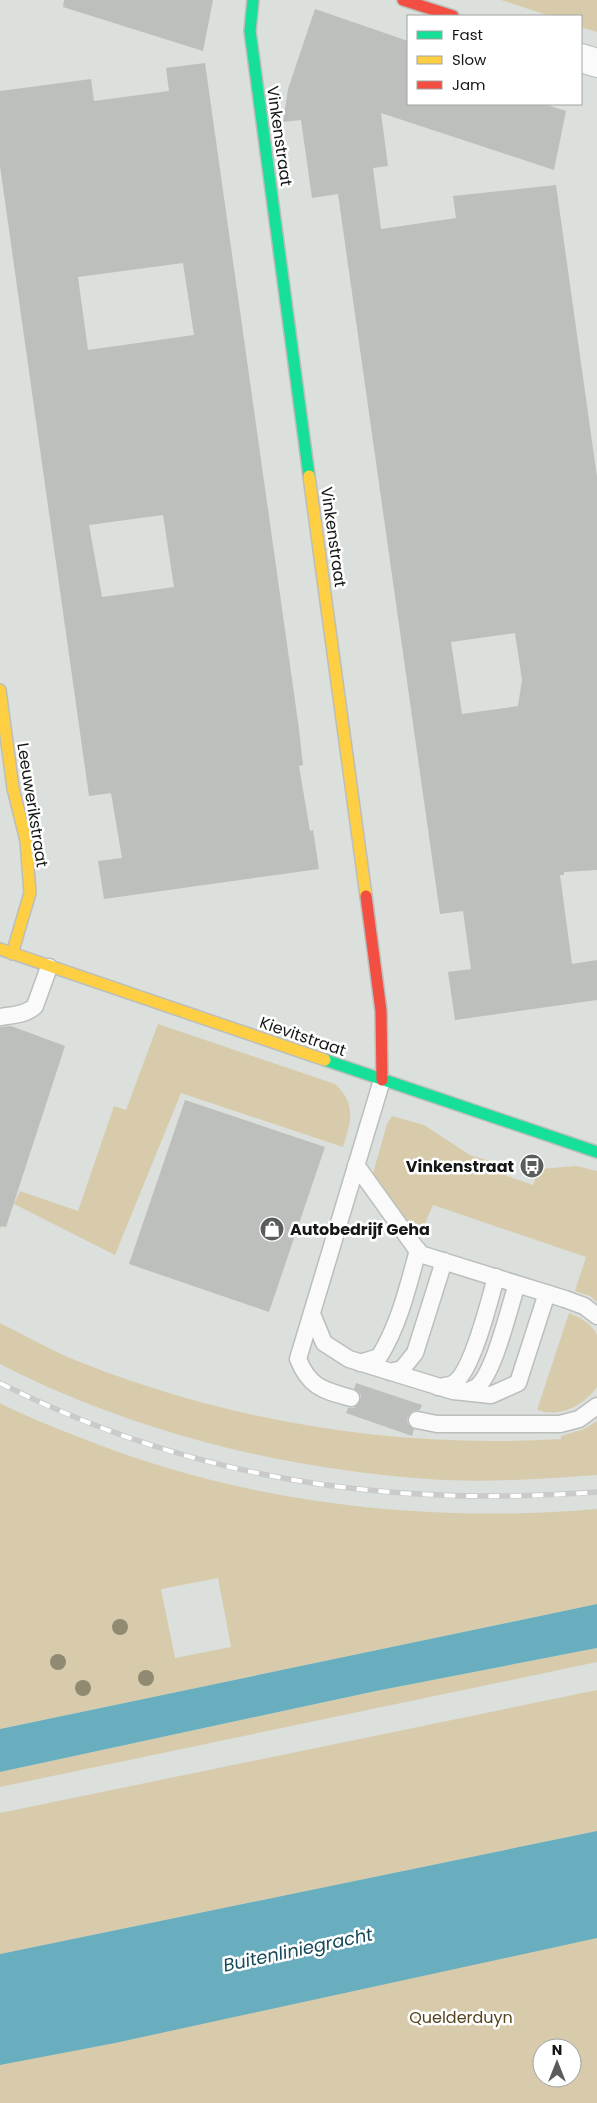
<svg xmlns="http://www.w3.org/2000/svg" width="597" height="2103" font-family="Poppins,sans-serif">
  <style>
    .green { fill: #d7cbac; fill-rule: evenodd }
    .water { fill: #69aebe }
    .building { fill: #bcbfbc; fill-rule: evenodd }
    .lines { fill: none; stroke-linecap: round; stroke-linejoin: round }
    .lane-casing { stroke: #bbbebb; stroke-width: 19 }
    .street-casing { stroke: #bbbebb; stroke-width: 30 }
    .fast-casing { stroke: #bbbebb; stroke-width: 14 }
    .slow-casing { stroke: #bbbebb; stroke-width: 14 }
    .jam-casing { stroke: #bbbebb; stroke-width: 14 }
    .lane { stroke: #fafafa; stroke-width: 16 }
    .street { stroke: #fafafa; stroke-width: 28 }
    .fast { stroke: #16e098; stroke-width: 11 }
    .slow { stroke: #ffcf43; stroke-width: 11 }
    .jam { stroke: #f24e42; stroke-width: 11 }
    .rail-casing { stroke: #c9cac9; stroke-width: 5.5 }
    .rail { stroke: #fff; stroke-width: 4; stroke-dasharray: 11; stroke-linecap: butt }
    .tree { fill: #918a73 }
    .labels { text-anchor: middle; stroke-width: 5; stroke-linejoin: round; paint-order: stroke }
    .street-label { font-size: 16px; fill: #151716; stroke: #fff }
    .poi-label { font-size: 16px; font-weight: bold; fill: #151716; stroke: #fff; text-anchor: end }
    .park-label { font-size: 16px; fill: #55431d; stroke: #fff }
    .water-label { font-size: 18px; font-style: italic; fill: #154b59; stroke: #fff }
  </style>
  <rect width="100%" height="100%" fill="#dbe0dc"/>
  <path class="green" d="M 501,0 L 597,0 L 597,32 L 581,27 L 581,16 L 550,16 Z
    M 158,1024 L 335,1084 C 357,1104 351,1122 343,1147 L 181,1093 L 115,1255 L 14,1204 L 0,1229 L 0,1195 L 14,1203 L 20,1191 L 78,1211 L 114,1106 L 126,1110 Z
    M 392,1116 L 424,1125 L 470,1155 L 506,1166 L 508,1169 L 507,1176 L 533,1185 L 539,1169 L 577,1166 L 597,1171 L 597,1302 L 590,1296 L 575,1291 L 586,1257 L 433,1205 L 419,1237 L 371,1180 L 387,1124 Z
    M 569,1313 C 579,1317 593,1324 597,1335 C 597,1343 597,1377 597,1387 C 583,1406 560,1418 537,1410 Z
    M 0,1323 C 28,1337 56,1353 85,1364 C 237,1423 398,1449 561,1439 L 561,1436 L 584,1429 L 597,1421 L 597,1475 C 541,1479 484,1483 427,1479 C 279,1468 133,1432 0,1364 Z
    M 0,1403 C 25,1416 51,1426 76,1436 C 242,1503 420,1524 597,1509 L 597,1604 L 0,1729 ZM 218,1578 L 231,1647 L 175,1658 L 161,1589 Z
    M 597,1648 L 597,1662 L 0,1787 L 0,1772 L 376,1691 Z
    M 597,1690 L 597,1831 L 0,1954 L 0,1813 Z
    M 597,1900 L 597,2103 L 0,2103 L 0,2024 ZM 542,2048 L 572,2048 L 572,2078 L 542,2078 Z"/>
  <path class="water" d="M 597,1604 L 597,1648 L 376,1691 L 0,1772 L 0,1729 Z
    M 597,1831 L 597,1938 L 115,2043 L 0,2065 L 0,1954 Z"/>
  <path class="building" d="M 64,0 L 213,0 L 203,51 L 63,7 Z
    M 315,9 L 408,41 L 408,104 L 544,104 L 566,111 L 554,170 L 381,113 L 388,166 L 373,168 L 381,229 L 456,218 L 453,196 L 556,185 L 597,477 L 597,870 L 564,872 L 564,875 L 560,875 L 572,964 L 597,960 L 597,1000 L 455,1020 L 448,972 L 471,969 L 463,911 L 440,914 L 338,194 L 312,198 L 301,120 L 283,122 L 288,89 ZM 515,633 L 522,680 L 518,706 L 462,714 L 451,642 Z
    M 205,63 L 299,729 L 303,765 L 299,766 L 310,831 L 313,830 L 319,869 L 104,899 L 98,861 L 122,858 L 111,793 L 89,796 L 0,166 L 0,91 L 91,79 L 94,101 L 169,91 L 166,68 ZM 183,263 L 194,335 L 88,350 L 78,277 ZM 163,515 L 174,587 L 102,597 L 89,525 Z
    M 11,1026 L 65,1046 L 6,1227 L 0,1226 L 0,1027 Z
    M 185,1100 L 325,1147 L 269,1312 L 129,1264 Z
    M 356,1383 L 422,1405 L 420,1410 L 413,1411 L 407,1418 L 408,1424 L 414,1429 L 412,1436 L 346,1413 L 348,1408 L 354,1408 L 360,1401 L 361,1395 L 354,1389 Z"/>
  <g class="lines">
    <defs>
      <path id="lane" d="M 0,1017 C 12,1015 26,1015 35,1006 L 49,967
        M 356,1165 L 420,1254 L 565,1299 L 584,1306 L 597,1316
        M 312,1314 L 324,1343 L 349,1359 L 453,1391 L 491,1395 L 518,1383 L 547,1293
        M 360,1363 L 379,1357 C 399,1325 408,1287 418,1250
        M 390,1372 L 402,1369 L 415,1353 L 444,1261
        M 438,1387 C 443,1386 450,1386 454,1383 C 472,1372 490,1299 496,1277
        M 465,1392 C 469,1390 475,1389 478,1386 C 495,1370 509,1308 517,1284
        M 351,1398 C 323,1390 310,1388 298,1359 L 382,1080
        M 417,1420 L 437,1424 L 560,1424 L 579,1419 L 597,1406"/>
      <path id="street" d="M 581,58 L 597,63"/>
      <path id="fast" d="M 253,0 L 250,31 L 309,476
        M 325,1060 L 597,1152"/>
      <path id="slow" d="M 309,476 L 366,896
        M 0,690 L 13,788 L 26,841 L 30,893 L 12,954
        M 0,949 L 325,1060"/>
      <path id="jam" d="M 403,0 L 453,16
        M 366,896 L 381,1011 L 382,1080"/>
    </defs>
    <use href="#lane" class="lane-casing"/>
    <use href="#street" class="street-casing"/>
    <use href="#fast" class="fast-casing"/>
    <use href="#slow" class="slow-casing"/>
    <use href="#jam" class="jam-casing"/>
    <use href="#lane" class="lane"/>
    <use href="#street" class="street"/>
    <use href="#fast" class="fast"/>
    <use href="#slow" class="slow"/>
    <use href="#jam" class="jam"/>
    <defs>
      <path id="rail" d="M 0,1383 C 190,1479 387,1508 597,1492"/>
    </defs>
    <use href="#rail" class="rail-casing"/>
    <use href="#rail" class="rail"/>
  </g>
  <g class="tree">
    <circle cx="120" cy="1627" r="8"/>
    <circle cx="58" cy="1662" r="8"/>
    <circle cx="146" cy="1678" r="8"/>
    <circle cx="83" cy="1688" r="8"/>
  </g>
  <defs>
    <symbol id="bus-disc" viewBox="-11 -11 22 22"><circle r="9.5" fill="#5a5d5b" stroke="#fff"/><path d="M-5-6H5V4H4V6H2V4H-2V6H-4V4H-5ZM-3.5-4V0h7V-4ZM-3.5 1.2v1.5H-2V1.2ZM2 1.2v1.5H3.5V1.2Z" fill="#fff"/></symbol>
    <symbol id="shop-disc" viewBox="-11 -11 22 22"><circle r="9.5" fill="#5a5d5b" stroke="#fff"/><path d="M-5-2.5h2.3a2.7 3.5 0 0 1 5.4 0H5L5.5 6h-11ZM-1.5-2.5h3a1.5 2.3 0 0 0-3 0Z" fill="#fff"/></symbol>
  </defs>
  <g fill-rule="evenodd">
    <use href="#bus-disc" x="518" y="1152" width="28" height="28"/>
    <use href="#shop-disc" x="258" y="1215" width="28" height="28"/>
  </g>
  <g class="labels">
    <g class="street-label">
      <text transform="translate(280 136) rotate(82)" y="6">Vinkenstraat</text>
      <text transform="translate(334 537) rotate(82)" y="6">Vinkenstraat</text>
      <text transform="translate(33 805) rotate(81)" y="6">Leeuwerikstraat</text>
      <text transform="translate(303 1036) rotate(19)" y="6">Kievitstraat</text>
    </g>
    <g class="poi-label">
      <text x="514" y="1172">Vinkenstraat</text>
      <text x="290" y="1235" text-anchor="start">Autobedrijf Geha</text>
    </g>
    <g class="park-label">
      <text x="461" y="2023">Quelderduyn</text>
    </g>
    <g class="water-label">
      <text transform="translate(298 1950) rotate(-12)" y="6">Buitenliniegracht</text>
    </g>
  </g>
  <rect x="407" y="15" width="175" height="90" fill="#ffffff" stroke="#a1a2a2"/>
  <rect x="417" y="31" width="25" height="8" fill="#16e098" stroke="#a1a2a2"/>
  <text x="452" y="40" font-size="15" fill="#151716">Fast</text>
  <rect x="417" y="56" width="25" height="8" fill="#ffcf43" stroke="#a1a2a2"/>
  <text x="452" y="65" font-size="15" fill="#151716">Slow</text>
  <rect x="417" y="81" width="25" height="8" fill="#f24e42" stroke="#a1a2a2"/>
  <text x="452" y="90" font-size="15" fill="#151716">Jam</text>
  <g transform="translate(557 2063)"><circle r="24" fill="#ffffff" stroke="#a1a2a2"/>
  <path d="M0-4L9 19L0 12L-9 19Z" fill="#5a5d5b"/>
  <text y="-8" font-size="14" font-weight="bold" text-anchor="middle" fill="#151716">N</text>
  </g>
</svg>
